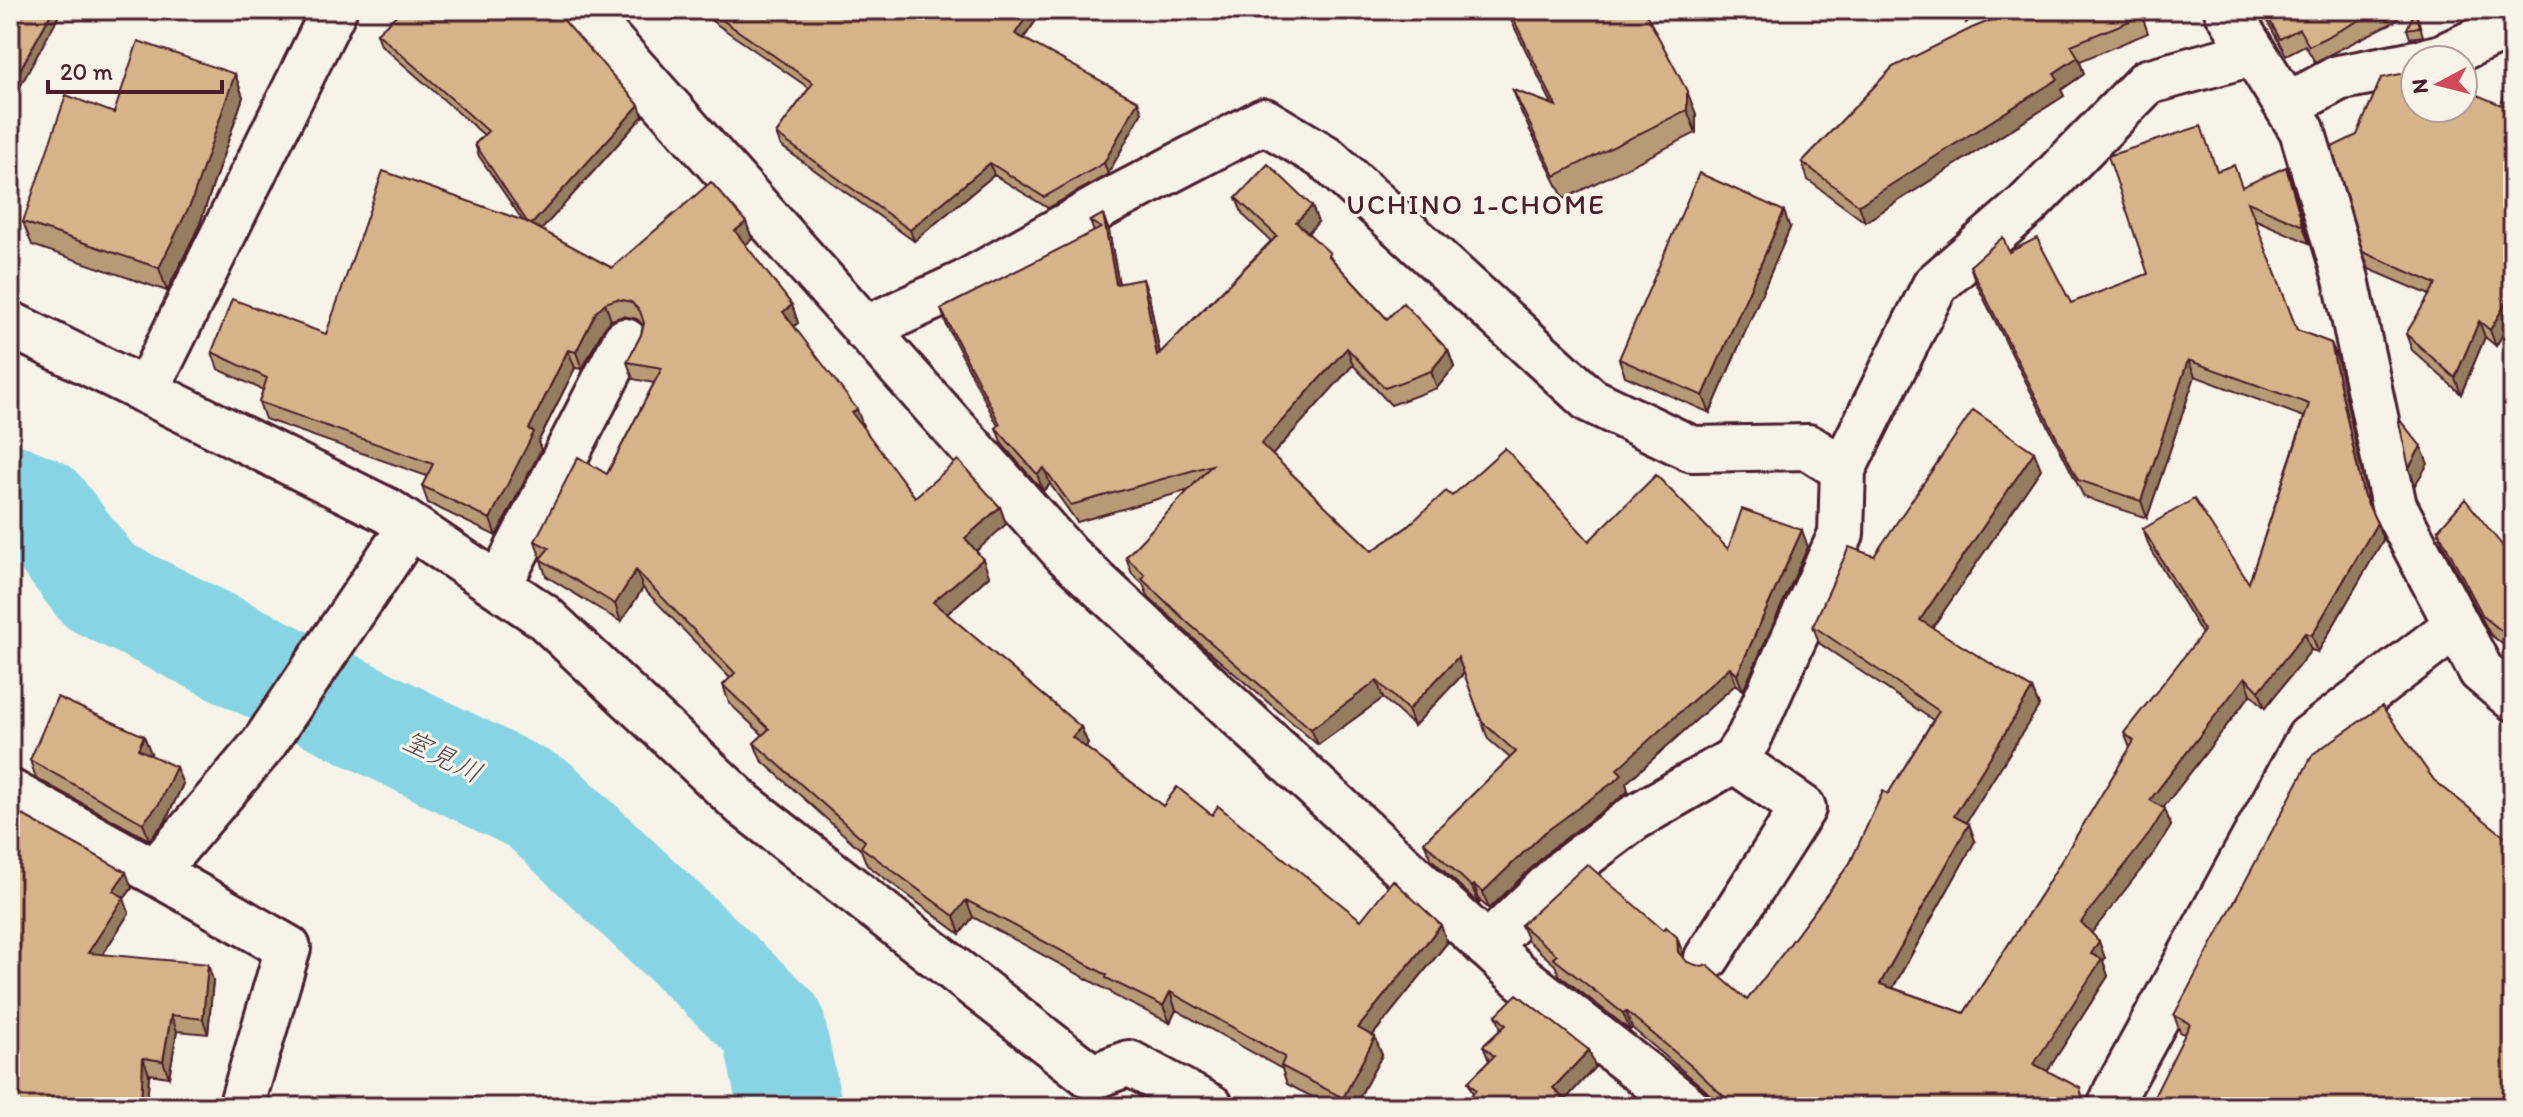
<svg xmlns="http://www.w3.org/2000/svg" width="2523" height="1117" font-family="Itim,'Klee One',sans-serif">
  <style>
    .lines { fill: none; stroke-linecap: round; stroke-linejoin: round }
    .river { stroke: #87d5e4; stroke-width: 104 }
    .minor-casing { stroke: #4a1f2b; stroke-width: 50 }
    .minor { stroke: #f7f3e8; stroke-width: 44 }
    .wall { fill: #b99a76; stroke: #4a1f2b; stroke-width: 2 }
    .shaded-wall { fill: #967d60; stroke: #4a1f2b; stroke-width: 2 }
    .building { fill: #d7b389; stroke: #4a1f2b; stroke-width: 2 }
    .labels { text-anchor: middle; stroke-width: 6; stroke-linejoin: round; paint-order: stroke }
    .neighbourhood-label { font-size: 28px; letter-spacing: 2px; fill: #4a1f2b; stroke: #f7f3e8 }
    .water-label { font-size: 28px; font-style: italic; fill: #594c59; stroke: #f7f3e8 }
  </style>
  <rect width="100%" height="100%" fill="#f7f3e8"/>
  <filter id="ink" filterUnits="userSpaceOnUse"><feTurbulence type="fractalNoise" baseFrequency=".0125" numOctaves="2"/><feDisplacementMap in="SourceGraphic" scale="16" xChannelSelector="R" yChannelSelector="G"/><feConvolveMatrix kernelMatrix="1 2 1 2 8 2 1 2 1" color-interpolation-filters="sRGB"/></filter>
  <g filter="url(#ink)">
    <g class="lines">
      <path class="river" d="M 10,496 L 39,508 L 99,586 L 539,804 L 773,1025 L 790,1107"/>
      <defs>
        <path id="minor" d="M 582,10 L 1067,555 L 1522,978 L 1687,1107
          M 2227,10 L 2302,130 L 2346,279 L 2394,506 L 2481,671 L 2513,698
          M 2429,60 L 2442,57 L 2513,24
          M 2287,106 L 2338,78 L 2415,63
          M 10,324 L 388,511 L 543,616 L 744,805 L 1092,1077 L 1129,1063 L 1211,1107
          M 865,329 L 965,283 L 1109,202 L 1264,121 L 1326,158 L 1590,400 L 1692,449 L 1808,447 L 1843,469
          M 146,391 L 334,10
          M 499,585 L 625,341
          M 10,792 L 155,872
          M 1487,946 L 1565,870 L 1634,818 L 1734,760 L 1749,738 L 1841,534 L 1843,469 L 1935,285 L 2027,205 L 2147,82 L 2253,53
          M 1707,958 L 1803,808 L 1734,760
          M 241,1107 L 288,948 L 155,872 L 263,745 L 395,549
          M 2110,1107 L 2116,1092 L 2309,738 L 2457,625"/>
      </defs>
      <use href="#minor" class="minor-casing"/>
      <use href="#minor" class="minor"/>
    </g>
    <path class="wall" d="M 696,10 L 1043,10 L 1024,38 L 1142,112 L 1108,174 L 1048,208 L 994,175 L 914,241 L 781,146 L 776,134 L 809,88 Z
      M 1506,10 L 1644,10 L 1696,114 L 1696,133 L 1564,199 L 1522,114 L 1513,90 L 1552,104 Z
      M 2261,10 L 2394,10 L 2398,20 L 2315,62 L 2305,45 L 2286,55 Z
      M 559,16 L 643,116 L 541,230 L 612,268 L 746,222 L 752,239 L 745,245 L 792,305 L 798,323 L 794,326 L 863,426 L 862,427 L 915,497 L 1000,507 L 1006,524 L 976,551 L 989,576 L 947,614 L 1081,727 L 1088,744 L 1085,747 L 1163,806 L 1212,815 L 1361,920 L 1447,943 L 1372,1036 L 1382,1055 L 1354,1107 L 1332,1107 L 1287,1084 L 1282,1069 L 1176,1010 L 1170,1023 L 1113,995 L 1111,992 L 973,917 L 960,934 L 867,865 L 861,850 L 761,760 L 754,743 L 763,735 L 729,703 L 723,685 L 730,678 L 643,588 L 621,622 L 546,576 L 535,541 L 607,474 L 654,383 L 633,379 L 627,362 L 641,335 L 643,325 L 637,319 L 623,316 L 611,320 L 603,330 L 582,369 L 575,368 L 538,442 L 541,450 L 496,536 L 428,503 L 422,486 L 427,476 L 265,419 L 259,402 L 263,390 L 218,369 L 212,352 L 326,334 L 523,221 L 479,156 L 475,144 L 484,135 L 381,45 L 377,33 Z
      M 2142,16 L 2148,33 L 2080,61 L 2084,74 L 2061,90 L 2064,96 L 1865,222 L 1808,180 L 1802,162 L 1893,67 Z
      M 2418,19 L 2423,36 L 2410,38 L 2407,29 Z
      M 2513,70 L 2513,317 L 2496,346 L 2485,337 L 2461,394 L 2412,350 L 2406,334 L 2430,295 L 2369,269 L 2363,252 L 2501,105 Z
      M 235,74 L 243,97 L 199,226 L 167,291 L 32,245 L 23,222 L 114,113 Z
      M 2217,171 L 2242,187 L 2292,184 L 2309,243 L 2254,219 L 2297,330 L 2331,343 L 2338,360 L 2368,504 L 2383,540 L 2318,652 L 2311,650 L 2265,708 L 2251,694 L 2163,808 L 2171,826 L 2156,850 L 2091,933 L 2105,958 L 2103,961 L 2108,976 L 2047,1071 L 2086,1107 L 1723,1107 L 1702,1087 L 1632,1028 L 1630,1030 L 1559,975 L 1555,965 L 1528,941 L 1521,925 L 1683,954 L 1683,957 L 1687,962 L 1747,1000 L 1784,952 L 1850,863 L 1888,794 L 1933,720 L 1819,643 L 1813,626 L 1874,556 L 2041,469 L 1932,628 L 2032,689 L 2039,706 L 1966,822 L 1969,824 L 1975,841 L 1893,988 L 1964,1013 L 2043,891 L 2130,748 L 2124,733 L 2202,634 L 2149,546 L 2143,529 L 2249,583 L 2304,417 L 2195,376 L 2147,518 L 2084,497 L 1976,283 L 1970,266 L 2009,252 L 2071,303 L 2148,274 Z
      M 1236,198 L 1318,222 L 1308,233 L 1387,319 L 1448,350 L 1454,367 L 1437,388 L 1391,405 L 1353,365 L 1272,455 L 1372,551 L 1452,496 L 1589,541 L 1728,549 L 1808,547 L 1743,691 L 1736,684 L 1626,783 L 1628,791 L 1625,794 L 1550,850 L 1489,909 L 1480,901 L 1479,904 L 1431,859 L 1424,842 L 1510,758 L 1488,739 L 1464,673 L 1414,726 L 1383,698 L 1318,745 L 1194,639 L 1148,596 L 1143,584 L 1132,574 L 1126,557 L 1189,490 L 1077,522 L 1050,484 L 1043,491 L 1002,444 L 996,428 L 998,426 L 947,326 L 941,309 L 1094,232 L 1090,221 L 1109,231 L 1119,284 L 1149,296 L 1160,353 L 1271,241 L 1243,215 Z
      M 1790,228 L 1710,413 L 1625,376 L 1619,359 Z
      M 2438,530 L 2513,559 L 2513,653 L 2490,634 L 2444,547 Z
      M 151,753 L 150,755 L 183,784 L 165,822 L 149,840 L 36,778 L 30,760 Z
      M 2434,780 L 2184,1034 L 2180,1032 L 2174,1015 Z
      M 10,808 L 132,888 L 124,899 L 129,913 L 103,954 L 213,980 L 208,1034 L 177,1031 L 169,1077 L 149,1074 L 147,1107 L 10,1107 Z
      M 1496,1015 L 1589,1050 L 1595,1067 L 1564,1101 L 1566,1107 L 1469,1107 L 1467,1101 L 1473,1094 L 1468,1082 L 1489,1061 L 1483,1046 L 1501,1029 Z"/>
    <path class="shaded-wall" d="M 53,10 L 62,10 L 10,105 L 10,88 Z
      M 1031,10 L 1043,10 L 1019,45 L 1015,34 Z
      M 1962,10 L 1981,10 L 1966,23 Z
      M 2078,57 L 2084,74 L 2061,90 L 2064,96 L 1865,222 L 1859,205 Z
      M 235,74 L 243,97 L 199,226 L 167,291 L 159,268 Z
      M 1687,91 L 1696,114 L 1696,133 L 1687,110 Z
      M 1138,101 L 1142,112 L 1108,174 L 1104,163 Z
      M 639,105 L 643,116 L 535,237 L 530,226 Z
      M 990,163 L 994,175 L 914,241 L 910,230 Z
      M 2286,167 L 2292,184 L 2309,243 L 2303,226 Z
      M 1312,206 L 1318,222 L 1302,239 L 1296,222 Z
      M 1784,211 L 1790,228 L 1710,413 L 1703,396 Z
      M 1103,214 L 1109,231 L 1122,301 L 1116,284 Z
      M 746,222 L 752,239 L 741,249 L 735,231 Z
      M 1143,279 L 1149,296 L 1163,372 L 1157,356 Z
      M 2510,296 L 2513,305 L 2513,317 L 2496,346 L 2490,330 Z
      M 605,303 L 611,320 L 603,330 L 582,369 L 576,352 L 596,312 Z
      M 792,305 L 798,323 L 790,329 L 783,312 Z
      M 2479,321 L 2485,337 L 2461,394 L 2455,378 Z
      M 2331,343 L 2338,360 L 2370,511 L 2363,494 Z
      M 1347,348 L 1353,365 L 1267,461 L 1261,444 Z
      M 568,350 L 575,368 L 538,442 L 541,450 L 496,536 L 490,519 L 529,429 Z
      M 1448,350 L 1454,367 L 1437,388 L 1431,371 Z
      M 2188,360 L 2195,376 L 2147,518 L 2141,501 Z
      M 857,409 L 863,426 L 858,430 L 852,413 Z
      M 2421,446 L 2428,464 L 2415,485 L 2409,468 Z
      M 2034,452 L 2041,469 L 1926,637 L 1920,620 Z
      M 1044,468 L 1050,484 L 1043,491 L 1037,474 Z
      M 1000,507 L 1006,524 L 971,556 L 965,538 Z
      M 2377,523 L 2383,540 L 2318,652 L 2312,635 Z
      M 1802,530 L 1808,547 L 1743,691 L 1737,675 Z
      M 983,559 L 989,576 L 940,620 L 933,602 Z
      M 636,570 L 643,588 L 621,622 L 615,604 Z
      M 2305,633 L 2311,650 L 2265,708 L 2259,691 Z
      M 1458,657 L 1464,673 L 1414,726 L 1408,710 Z
      M 1730,667 L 1736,684 L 1626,783 L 1628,791 L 1625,794 L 1550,850 L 1489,909 L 1483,892 L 1544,833 Z
      M 2245,677 L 2251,694 L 2156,817 L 2150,800 Z
      M 1377,681 L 1383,698 L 1318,745 L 1311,729 Z
      M 2032,689 L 2039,706 L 1960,832 L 1954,816 Z
      M 1081,727 L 1088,744 L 1078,755 L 1072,737 Z
      M 144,736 L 151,753 L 144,767 L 138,749 Z
      M 176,767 L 183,784 L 165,822 L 149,840 L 143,823 Z
      M 2165,809 L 2171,826 L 2156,850 L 2087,939 L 2081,922 Z
      M 1969,824 L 1975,841 L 1886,1000 L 1880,984 Z
      M 126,872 L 132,888 L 124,899 L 129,913 L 94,968 L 88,953 L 113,891 Z
      M 1474,885 L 1480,901 L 1479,904 L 1472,887 Z
      M 966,900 L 973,917 L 960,934 L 954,916 Z
      M 1441,925 L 1447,943 L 1364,1046 L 1358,1028 Z
      M 1677,937 L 1683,954 L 1685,969 L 1678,952 Z
      M 2099,941 L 2105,958 L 2103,961 L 2108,976 L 2041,1081 L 2034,1064 L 2091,954 Z
      M 208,964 L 213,980 L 208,1034 L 203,1019 Z
      M 1170,992 L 1176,1010 L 1170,1023 L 1163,1006 Z
      M 1626,1011 L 1632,1028 L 1630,1030 L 1623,1013 Z
      M 171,1015 L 177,1031 L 169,1077 L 163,1061 Z
      M 1375,1037 L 1382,1055 L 1354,1107 L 1346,1107 L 1343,1098 Z
      M 1589,1050 L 1595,1067 L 1564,1101 L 1566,1107 L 1554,1107 L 1553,1088 Z
      M 143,1058 L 149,1074 L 147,1107 L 141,1107 Z"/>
    <path class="building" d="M 10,10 L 53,10 L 10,88 Z
      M 402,10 L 557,10 L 559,15 L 639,105 L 532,224 L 528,223 L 475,144 L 488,131 L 377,33 Z
      M 708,10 L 1031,10 L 1015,34 L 1138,101 L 1104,163 L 1044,197 L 990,163 L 910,230 L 776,134 L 813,83 Z
      M 1509,10 L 1644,10 L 1687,91 L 1687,110 L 1555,176 L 1513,90 L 1556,106 Z
      M 2016,10 L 2140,10 L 2142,16 L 2071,45 L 2078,57 L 2054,73 L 2058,79 L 1859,205 L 1802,162 L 1893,67 L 1972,28 Z
      M 2264,10 L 2380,10 L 2309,46 L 2299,29 L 2280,39 Z
      M 2415,10 L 2419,27 L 2407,29 Z
      M 138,41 L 235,74 L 191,203 L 159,268 L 23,222 L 66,95 L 114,113 Z
      M 2513,70 L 2513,298 L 2510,296 L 2490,330 L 2479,321 L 2455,378 L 2406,334 L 2436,284 L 2363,252 L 2332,147 L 2357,135 L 2381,78 L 2415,71 L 2415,108 L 2463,108 L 2463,89 L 2501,105 Z
      M 2201,126 L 2217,171 L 2234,165 L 2242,187 L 2286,167 L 2303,226 L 2248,202 L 2297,330 L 2331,343 L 2363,494 L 2377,523 L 2312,635 L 2305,633 L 2259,691 L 2245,677 L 2150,800 L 2165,809 L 2150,833 L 2081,922 L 2099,941 L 2091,954 L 2102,959 L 2034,1064 L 2080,1088 L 2084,1105 L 2086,1107 L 1735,1107 L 1696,1070 L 1626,1011 L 1623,1013 L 1553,958 L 1557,955 L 1521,925 L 1587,864 L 1663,930 L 1666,927 L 1677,937 L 1678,952 L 1687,962 L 1699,966 L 1707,965 L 1747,1000 L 1784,952 L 1850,863 L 1883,791 L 1888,794 L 1939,711 L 1813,626 L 1849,547 L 1874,556 L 1973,410 L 2034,452 L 1920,620 L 2032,689 L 1954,816 L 1969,824 L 1880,984 L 1964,1013 L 2043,891 L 2134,741 L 2124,733 L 2204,631 L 2143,529 L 2194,499 L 2249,583 L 2309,404 L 2188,360 L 2141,501 L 2078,480 L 1970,266 L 2003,237 L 2009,252 L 2037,238 L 2071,303 L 2148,274 L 2108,156 Z
      M 1268,164 L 1312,206 L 1296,222 L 1330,253 L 1328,255 L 1387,319 L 1403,303 L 1448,350 L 1431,371 L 1385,388 L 1347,348 L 1261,444 L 1372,551 L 1406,528 L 1446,491 L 1452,496 L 1505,448 L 1589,541 L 1656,475 L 1728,549 L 1742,509 L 1802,530 L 1737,675 L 1730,667 L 1617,769 L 1622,774 L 1619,778 L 1544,833 L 1483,892 L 1474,885 L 1472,887 L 1424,842 L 1516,752 L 1482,722 L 1458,657 L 1408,710 L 1377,681 L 1311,729 L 1187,622 L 1142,579 L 1145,575 L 1126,557 L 1212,465 L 1071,505 L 1044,468 L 1037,474 L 996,428 L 1000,424 L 941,309 L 1101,228 L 1090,221 L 1103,214 L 1116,284 L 1143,279 L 1157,356 L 1277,236 L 1236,198 Z
      M 383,171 L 527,222 L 612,268 L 711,182 L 746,222 L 735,231 L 792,305 L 783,312 L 857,409 L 852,413 L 915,497 L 958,460 L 1000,507 L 965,538 L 983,559 L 933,602 L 1081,727 L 1072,737 L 1163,806 L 1177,787 L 1212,815 L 1218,806 L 1361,920 L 1393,880 L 1441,925 L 1358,1028 L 1375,1037 L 1343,1098 L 1281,1066 L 1285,1057 L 1170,992 L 1163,1006 L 1106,978 L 1107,975 L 966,900 L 954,916 L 861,847 L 865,841 L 754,743 L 769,729 L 723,685 L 735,673 L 636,570 L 615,604 L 540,559 L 549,548 L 535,541 L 578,457 L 607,474 L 662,368 L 627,362 L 641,335 L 644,323 L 640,311 L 631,302 L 617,299 L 605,303 L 596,312 L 576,352 L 568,350 L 529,429 L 534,432 L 490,519 L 422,486 L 433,464 L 259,402 L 267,378 L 212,352 L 232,299 L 326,334 Z
      M 1699,173 L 1784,211 L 1703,396 L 1619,359 Z
      M 2398,418 L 2421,446 L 2409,468 Z
      M 2465,499 L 2513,559 L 2513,640 L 2483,616 L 2438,530 Z
      M 57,697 L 144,736 L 138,749 L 176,767 L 159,804 L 143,823 L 30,760 Z
      M 2382,706 L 2434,780 L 2513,843 L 2513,1107 L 2149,1107 L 2190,1024 L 2174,1015 L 2313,754 Z
      M 10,808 L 126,872 L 113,891 L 124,897 L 88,953 L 208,964 L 203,1019 L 171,1015 L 163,1061 L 143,1058 L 141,1107 L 10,1107 Z
      M 1517,994 L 1589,1050 L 1553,1088 L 1563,1098 L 1554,1107 L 1473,1107 L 1467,1101 L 1476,1090 L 1468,1082 L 1494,1056 L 1483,1046 L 1506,1025 L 1496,1015 Z"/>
  </g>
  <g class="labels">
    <g class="neighbourhood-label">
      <text x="1476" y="214">UCHINO 1-CHOME</text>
    </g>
    <g class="water-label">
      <text transform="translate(443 756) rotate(26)" y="10">室見川</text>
    </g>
  </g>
  <rect width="2523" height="1117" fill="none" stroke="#f7f3e8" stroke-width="40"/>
  <rect x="20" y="20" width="2483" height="1077" fill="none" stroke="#4a1f2b" stroke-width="3" filter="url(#ink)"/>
  <g transform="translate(2439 84) rotate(263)"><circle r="38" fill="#f7f3e8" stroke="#b29e9c" stroke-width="2"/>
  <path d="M0-6L14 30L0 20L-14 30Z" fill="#d1495b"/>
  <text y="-12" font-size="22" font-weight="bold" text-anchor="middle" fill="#4a1f2b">N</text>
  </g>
  <path d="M48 80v12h174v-12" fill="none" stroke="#4a1f2b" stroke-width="4"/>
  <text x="60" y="80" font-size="24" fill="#4a1f2b" stroke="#f7f3e8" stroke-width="6" paint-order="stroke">20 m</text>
</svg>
